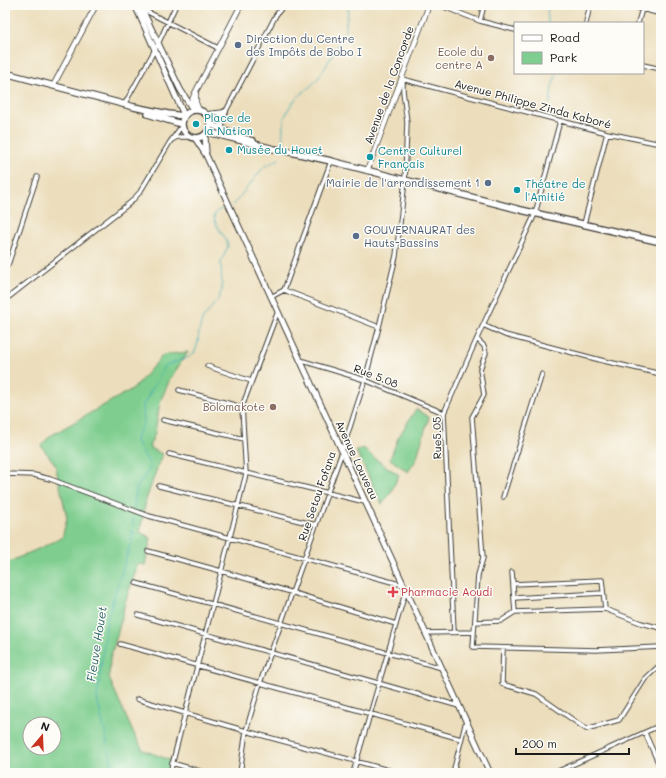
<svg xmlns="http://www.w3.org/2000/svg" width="666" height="778" font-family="Mali,sans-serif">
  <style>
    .green { fill: #7fce8f; stroke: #4e7556; fill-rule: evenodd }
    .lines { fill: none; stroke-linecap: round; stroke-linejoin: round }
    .stream { stroke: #39aab4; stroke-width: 1 }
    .minor-casing { stroke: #3b3934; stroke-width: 5.5 }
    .tertiary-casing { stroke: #3b3934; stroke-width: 6 }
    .secondary-casing { stroke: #3b3934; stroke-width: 7 }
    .trunk-casing { stroke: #3b3934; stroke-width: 8 }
    .minor { stroke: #fff; stroke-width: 3.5 }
    .tertiary { stroke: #fff; stroke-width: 4.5 }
    .secondary { stroke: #fff; stroke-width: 5 }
    .trunk { stroke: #fff; stroke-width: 5.5 }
    .service-dot { fill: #5c6f8a; stroke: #fdfcf7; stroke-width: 1.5 }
    .education-dot { fill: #8d6e63; stroke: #fdfcf7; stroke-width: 1.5 }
    .culture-dot { fill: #0f9aa8; stroke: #fdfcf7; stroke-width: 1.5 }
    .health-dot { fill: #e0444e; stroke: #fdfcf7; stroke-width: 1.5 }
    .labels { text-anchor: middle; stroke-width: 3; stroke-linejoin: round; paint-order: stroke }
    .service-label { font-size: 11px; fill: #4e5e75; stroke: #fdfcf7; text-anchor: start }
    .education-label { font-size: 11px; fill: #785e54; stroke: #fdfcf7; text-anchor: end }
    .street-label { font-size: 11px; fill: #1c1c1c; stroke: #fdfcf7 }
    .culture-label { font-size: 11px; fill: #0d838f; stroke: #fdfcf7; text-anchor: start }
    .health-label { font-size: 11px; fill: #be3a42; stroke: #fdfcf7; text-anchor: start }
    .water-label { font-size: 12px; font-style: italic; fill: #2a6368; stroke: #fdfcf7 }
  </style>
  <rect width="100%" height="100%" fill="#fdfcf7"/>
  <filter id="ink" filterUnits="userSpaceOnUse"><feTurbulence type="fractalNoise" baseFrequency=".025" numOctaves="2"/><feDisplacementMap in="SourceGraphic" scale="8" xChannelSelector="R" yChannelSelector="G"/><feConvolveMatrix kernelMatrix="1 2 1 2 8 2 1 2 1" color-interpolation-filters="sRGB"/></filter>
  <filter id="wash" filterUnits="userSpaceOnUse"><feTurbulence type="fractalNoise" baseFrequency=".012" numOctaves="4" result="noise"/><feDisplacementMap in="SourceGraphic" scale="16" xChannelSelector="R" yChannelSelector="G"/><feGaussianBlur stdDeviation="0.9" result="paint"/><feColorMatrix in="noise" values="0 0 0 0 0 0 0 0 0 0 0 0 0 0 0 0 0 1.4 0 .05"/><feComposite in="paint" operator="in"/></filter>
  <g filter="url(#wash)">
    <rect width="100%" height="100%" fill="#ecdebc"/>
    <path class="green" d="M 188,352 L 170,379 L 160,402 L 155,433 L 149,447 L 162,454 L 146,500 L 140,532 L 151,538 L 145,565 L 138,564 L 125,603 L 117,636 L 110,658 L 109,678 L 132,730 L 143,750 L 170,760 L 167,773 L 5,773 L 5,561 L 9,562 L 62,538 L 67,518 L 55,464 L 41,446 L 50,436 L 134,388 L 163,355 ZM 30,724 L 54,724 L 54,748 L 30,748 Z
      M 416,409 L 429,417 L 416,460 L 408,472 L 390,459 L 398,438 Z
      M 364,448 L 374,458 L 399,475 L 390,494 L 382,504 L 356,451 Z"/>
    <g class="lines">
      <path class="stream" d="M 547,5 L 548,23
        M 550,104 L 552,86 L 557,73
        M 283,144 C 281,123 285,108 301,94 C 308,88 314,84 319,77 C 328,64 335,49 343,36 L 345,30 L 349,5
        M 233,205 L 264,167 L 279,159
        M 134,508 L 136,489 L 150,468 L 150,465 L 136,441 L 137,436 L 144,422 L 143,405 L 159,377 L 164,366 L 189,357 L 195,352 L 198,342 L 199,331 L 202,320 L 218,299 L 222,290 L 221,262 L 228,246 C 226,235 215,228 214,216 L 217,211 L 224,208
        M 114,773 L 97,698 L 107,619 L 132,539 L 133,518"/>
    </g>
  </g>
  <g filter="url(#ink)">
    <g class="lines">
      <defs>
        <path id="minor" d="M 439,5 L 480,21 L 515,30
          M 628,5 L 661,14
          M 142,9 L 218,48
          M 480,21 L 484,5
          M 586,23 L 590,5
          M 638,23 L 643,5
          M 643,65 L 661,69
          M 402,79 L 607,133 L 661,144
          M 124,105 L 158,44 L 176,5
          M 206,114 L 223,112
          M 210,123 L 226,111 L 276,15 L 284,5
          M 172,140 L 177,137 L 190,137
          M 657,143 L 661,130
          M 584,224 L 607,133
          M 5,264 L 8,265 L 37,177
          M 284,290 L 379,327
          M 271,297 L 284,290 L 331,161
          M 5,300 L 131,202 L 140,192 L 170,142 L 181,127
          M 483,325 L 505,335 L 604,361 L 661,374
          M 477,339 L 484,346 L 486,353 L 480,369 L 484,395 L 472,417 L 483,558 L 478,575 L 473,647 L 596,650 L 661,647
          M 300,360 L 365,380 L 444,413
          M 207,366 L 251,381
          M 179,390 L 242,407
          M 163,420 L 244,439
          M 169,454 L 365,502
          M 5,474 L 34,475 L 50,479 L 149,516 L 403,585
          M 159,486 L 316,525
          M 503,497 L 542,374
          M 148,551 L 221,571 L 396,624
          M 512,572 L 515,612
          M 136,583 L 442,668
          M 513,584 L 602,580 L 605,609
          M 514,598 L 603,593
          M 138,615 L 459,706
          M 475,622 L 501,621 L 515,612 L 605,609 L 641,623 L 661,628
          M 425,633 L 474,632
          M 454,633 L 444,413 L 483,325 L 535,214 L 560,121
          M 120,644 L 461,739
          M 503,648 L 502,684 L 536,694 L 586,729 L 619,720 L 645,679 L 661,664
          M 137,699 L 246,731 L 399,773
          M 645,733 L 661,769
          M 172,763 L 206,773
          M 170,773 L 246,474 L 242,407 L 278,311
          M 240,773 L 246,731 L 260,683 L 342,452 L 365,380 L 379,327 L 396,256 L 405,181 L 407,122 L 403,91 L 403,79
          M 353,773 L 406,590
          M 453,773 L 466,721
          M 554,773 L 661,725"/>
        <path id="tertiary" d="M 53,86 L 96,5
          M 196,94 L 196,103 L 199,110
          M 194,109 L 192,100 L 194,95 L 241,5
          M 367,171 L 429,5"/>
        <path id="secondary" d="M 135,5 L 184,115
          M 140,5 L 180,89 L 193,110
          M 205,135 L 206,152
          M 195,138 L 206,155 L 490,773"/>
        <path id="trunk" d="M 5,73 L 134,107 L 168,114 L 184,116
          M182 124a14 14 0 1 1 28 0a14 14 0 1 1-28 0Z
          M 148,114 L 181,124
          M 210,124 L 237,136 L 253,141
          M 222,129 L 221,122 L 225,112
          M 208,132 L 274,149 L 286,151 L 331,161 L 521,210 L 661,242"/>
      </defs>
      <use href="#minor" class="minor-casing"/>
      <use href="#tertiary" class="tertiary-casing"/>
      <use href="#secondary" class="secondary-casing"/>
      <use href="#trunk" class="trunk-casing"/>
      <use href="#minor" class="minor"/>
      <use href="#tertiary" class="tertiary"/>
      <use href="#secondary" class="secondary"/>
      <use href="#trunk" class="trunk"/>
    </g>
  </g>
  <g class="service-dot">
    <circle cx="238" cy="45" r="4"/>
    <circle cx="488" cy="183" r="4"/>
    <circle cx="356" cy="236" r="4"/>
  </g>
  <g class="education-dot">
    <circle cx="491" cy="58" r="4"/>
    <circle cx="273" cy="407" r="4"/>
  </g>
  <g class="culture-dot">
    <circle cx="196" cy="124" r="4"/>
    <circle cx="229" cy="150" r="4"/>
    <circle cx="370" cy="157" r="4"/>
    <circle cx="517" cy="190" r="4"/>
  </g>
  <path class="health-dot" d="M391 586h4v4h4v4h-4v4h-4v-4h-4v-4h4z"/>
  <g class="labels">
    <g class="service-label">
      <text x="246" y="43">Direction du Centre<tspan x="246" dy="13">des Impôts de Bobo I</tspan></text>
      <text x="480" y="187" text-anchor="end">Mairie de l'arrondissement 1</text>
      <text x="364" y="234">GOUVERNAURAT des<tspan x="364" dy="13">Hauts-Bassins</tspan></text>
    </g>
    <g class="education-label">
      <text x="483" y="56">Ecole du<tspan x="483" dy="13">centre A</tspan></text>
      <text x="265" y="411">Bolomakote</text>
    </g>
    <g class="street-label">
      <text transform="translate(389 85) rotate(-70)" y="4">Avenue de la Concorde</text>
      <text transform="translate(533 104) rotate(15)" y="4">Avenue Philippe Zinda Kaboré</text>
      <text transform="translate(376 376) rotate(21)" y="4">Rue 5.08</text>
      <text transform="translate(437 438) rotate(-91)" y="4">Rue5.05</text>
      <text transform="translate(357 460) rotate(65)" y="4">Avenue Louveau</text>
      <text transform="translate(317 496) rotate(-71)" y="4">Rue Setou Fofana</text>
    </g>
    <g class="culture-label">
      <text x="204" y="122">Place de<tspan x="204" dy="13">la Nation</tspan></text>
      <text x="237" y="154">Musée du Houet</text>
      <text x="378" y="155">Centre Culturel<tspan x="378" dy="13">Français</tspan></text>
      <text x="525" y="188">Théatre de<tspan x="525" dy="13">l'Amitié</tspan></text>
    </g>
    <g class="health-label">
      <text x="401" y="596">Pharmacie Aoudi</text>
    </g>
    <g class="water-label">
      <text transform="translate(97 644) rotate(-81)" y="4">Fleuve Houet</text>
    </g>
  </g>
  <rect width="666" height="778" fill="none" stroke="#fdfcf7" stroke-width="20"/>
  <rect x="514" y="22" width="130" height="52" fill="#fdfcf7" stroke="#a3a29f"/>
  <rect x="522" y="35" width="20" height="6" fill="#ffffff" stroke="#a3a29f"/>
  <text x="550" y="42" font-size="12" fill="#1c1c1c">Road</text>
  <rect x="522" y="52" width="20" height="12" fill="#7fce8f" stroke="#a3a29f"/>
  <text x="550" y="62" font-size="12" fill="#1c1c1c">Park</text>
  <g transform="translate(42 736) rotate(19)"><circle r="19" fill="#fdfcf7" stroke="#a3a29f"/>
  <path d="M0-3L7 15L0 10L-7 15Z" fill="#c8321e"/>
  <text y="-6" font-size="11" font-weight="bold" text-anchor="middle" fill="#1c1c1c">N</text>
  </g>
  <path d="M516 748v6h113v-6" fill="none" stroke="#1c1c1c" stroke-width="2"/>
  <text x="522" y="748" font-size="12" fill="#1c1c1c" stroke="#fdfcf7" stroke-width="3" paint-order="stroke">200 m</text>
</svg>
